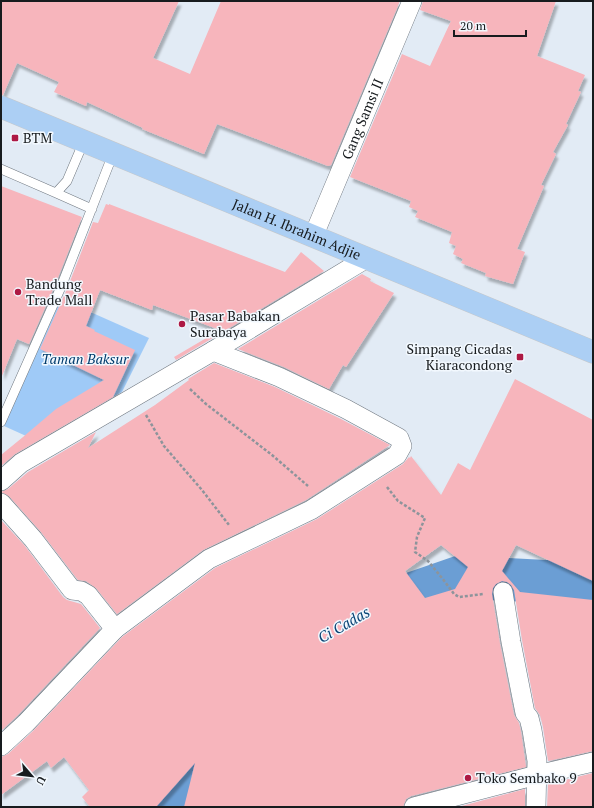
<svg xmlns="http://www.w3.org/2000/svg" width="594" height="808" font-family="'PT Serif',serif">
  <style>
    .green { fill: #9fcaf7 }
    .lines { fill: none; stroke-linecap: round; stroke-linejoin: round }
    .river { stroke: #6b9ed4; stroke-width: 43 }
    .building { fill: #f7b5bc; fill-rule: evenodd; filter: url(#shadow) }
    .lane-casing { stroke: #707881; stroke-width: 10 }
    .street-casing { stroke: #707881; stroke-width: 20 }
    .primary-casing { stroke: #c7c8c9; stroke-width: 23 }
    .path { stroke: #8d949b; stroke-width: 2.5; stroke-dasharray: 3 2; stroke-linecap: butt }
    .lane { stroke: #fff; stroke-width: 9 }
    .street { stroke: #fff; stroke-width: 19 }
    .primary { stroke: #accff4; stroke-width: 22 }
    .poi-dot { fill: #ad1944; stroke: #f2f8fe; stroke-width: 1.5 }
    .labels { text-anchor: middle; stroke-width: 3; stroke-linejoin: round; paint-order: stroke }
    .street-label { font-size: 14px; fill: #171b1e; stroke: #f2f8fe }
    .poi-label { font-size: 14px; fill: #171b1e; stroke: #f2f8fe; text-anchor: start }
    .park-label { font-size: 14px; font-style: italic; fill: #003b6c; stroke: #f2f8fe }
    .water-label { font-size: 15px; font-style: italic; fill: #084374; stroke: #f2f8fe }
  </style>
  <defs>
    <filter id="shadow"><feDropShadow dx="2.5" dy="4.5" stdDeviation="1" flood-color="#0004"/></filter>
  </defs>
  <rect width="100%" height="100%" fill="#e2ebf5"/>
  <path class="green" d="M 61,299 L 149,338 L 122,392 L 35,440 L 4,426 Z"/>
  <g class="lines">
    <path class="river" d="M 366,613 L 382,604 L 460,577 L 593,584
      M 164,807 L 191,765 L 225,731"/>
  </g>
  <path class="building" d="M 1,1 L 179,1 L 153,58 L 190,74 L 221,1 L 400,1 L 331,165 L 328,166 L 217,124 L 204,154 L 142,129 L 143,128 L 87,102 L 86,106 L 54,92 L 59,82 L 17,63 L 3,95 L 1,95 Z
    M 423,1 L 556,1 L 537,56 L 585,75 L 578,91 L 581,92 L 566,124 L 568,125 L 553,152 L 556,154 L 541,185 L 544,186 L 517,249 L 525,252 L 513,284 L 485,276 L 486,273 L 461,263 L 463,259 L 453,254 L 456,246 L 449,243 L 452,232 L 415,217 L 418,211 L 409,207 L 411,201 L 350,177 L 402,54 L 430,66 L 451,21 L 420,10 Z
    M 1,186 L 82,217 L 55,285 L 29,344 L 17,339 L 2,376 Z
    M 106,204 L 109,205 L 109,204 L 285,272 L 301,252 L 324,271 L 176,360 L 174,357 L 220,330 L 153,305 L 152,310 L 100,290 L 86,326 L 95,330 L 94,331 L 135,350 L 113,397 L 15,454 L 1,466 L 1,455 L 23,437 L 56,409 L 104,380 L 40,349 L 67,289 L 93,222 L 98,223 Z
    M 362,274 L 371,279 L 370,281 L 394,293 L 346,367 L 343,365 L 329,389 L 284,367 L 238,349 Z
    M 214,363 L 275,387 L 341,419 L 390,445 L 306,500 L 203,550 L 117,614 L 96,588 L 86,581 L 78,580 L 41,532 L 9,496 L 1,492 L 8,489 L 28,472 L 96,432 L 88,448 L 155,405 L 189,380 L 188,379 Z
    M 515,379 L 593,420 L 593,581 L 516,545 L 502,571 L 520,592 L 593,600 L 593,751 L 548,761 L 543,727 L 540,715 L 535,708 L 522,640 L 514,590 L 511,585 L 507,582 L 502,581 L 496,584 L 493,588 L 492,594 L 500,644 L 514,715 L 519,723 L 521,732 L 526,767 L 411,796 L 406,799 L 403,807 L 184,807 L 195,763 L 156,807 L 90,807 L 82,797 L 89,790 L 64,757 L 51,768 L 47,761 L 1,795 L 1,757 L 8,754 L 33,731 L 122,637 L 215,568 L 317,519 L 403,464 L 409,457 L 410,458 L 411,456 L 441,495 L 458,463 L 470,470 ZM 441,545 L 468,567 L 455,589 L 425,598 L 405,571 Z
    M 1,520 L 25,546 L 63,597 L 67,600 L 81,604 L 100,628 L 18,715 L 1,731 Z
    M 593,773 L 593,807 L 547,807 L 548,784 Z
    M 525,789 L 525,807 L 458,807 Z"/>
  <g class="lines">
    <defs>
      <path id="lane" d="M 1,169 L 56,193 L 67,181 L 84,141
        M 56,193 L 92,209
        M 1,422 L 61,287 L 113,154"/>
      <g id="street">
        <path id="s1" d="M 313,237 L 412,1"/>
        <path d="M 1,481 L 21,463 L 213,351 L 367,258"/>
        <path d="M 1,503 L 33,539 L 72,590 L 81,591 L 88,595 L 115,629"/>
        <path d="M 503,592 L 511,642 L 525,713 L 529,718 L 532,730 L 537,761 L 536,807"/>
        <path d="M 1,746 L 26,723 L 115,629 L 209,559 L 311,510 L 397,455 L 402,446 L 399,438 L 346,409 L 279,377 L 213,351"/>
        <path d="M 414,807 L 537,775 L 593,762"/>
      </g>
      <g id="primary">
        <path id="s2" d="M 1,107 L 593,352"/>
      </g>
    </defs>
    <use href="#lane" class="lane-casing"/>
    <use href="#street" class="street-casing"/>
    <use href="#primary" class="primary-casing"/>
    <path class="path" d="M 190,389 L 206,404 L 272,455 L 308,486
      M 146,415 L 164,446 L 202,490 L 229,525
      M 387,487 L 398,501 L 425,518 L 417,537 L 415,552 L 428,561 L 442,578 L 454,594 L 459,597 L 483,594"/>
    <use href="#lane" class="lane"/>
    <use href="#street" class="street"/>
    <use href="#primary" class="primary"/>
  </g>
  <g class="poi-dot">
    <rect x="11" y="134" width="8" height="8" rx="2"/>
    <circle cx="18" cy="292" r="4"/>
    <circle cx="182" cy="324" r="4"/>
    <rect x="516" y="353" width="8" height="8" rx="2"/>
    <circle cx="468" cy="778" r="4"/>
  </g>
  <g class="labels">
    <g class="street-label">
      <text dy="5" stroke="none"><textPath href="#s1" startOffset="128">Gang Samsi II</textPath></text>
      <text dy="5" stroke="none"><textPath href="#s2" startOffset="320">Jalan H. Ibrahim Adjie</textPath></text>
    </g>
    <g class="poi-label">
      <text x="23" y="143">BTM</text>
      <text x="26" y="289">Bandung<tspan x="26" dy="16">Trade Mall</tspan></text>
      <text x="190" y="321">Pasar Babakan<tspan x="190" dy="16">Surabaya</tspan></text>
      <text x="512" y="354" text-anchor="end">Simpang Cicadas<tspan x="512" dy="16">Kiaracondong</tspan></text>
      <text x="476" y="783">Toko Sembako 9</text>
    </g>
    <g class="park-label">
      <text x="85" y="364">Taman Baksur</text>
    </g>
    <g class="water-label">
      <text transform="translate(344 625) rotate(-30)" y="5">Ci Cadas</text>
    </g>
  </g>
  <rect width="594" height="808" fill="none" stroke="#171b1e" stroke-width="4"/>
  <g transform="translate(32 776) rotate(118)" stroke="#f2f8fe" stroke-width="3" paint-order="stroke">
  <path d="M0-3L7 15L0 10L-7 15Z" fill="#171b1e"/>
  <text y="-6" font-size="11" font-weight="bold" text-anchor="middle" fill="#171b1e">U</text>
  </g>
  <path d="M454 30v6h72v-6" fill="none" stroke="#171b1e" stroke-width="2"/>
  <text x="460" y="30" font-size="12" fill="#171b1e" stroke="#f2f8fe" stroke-width="3" paint-order="stroke">20 m</text>
</svg>
